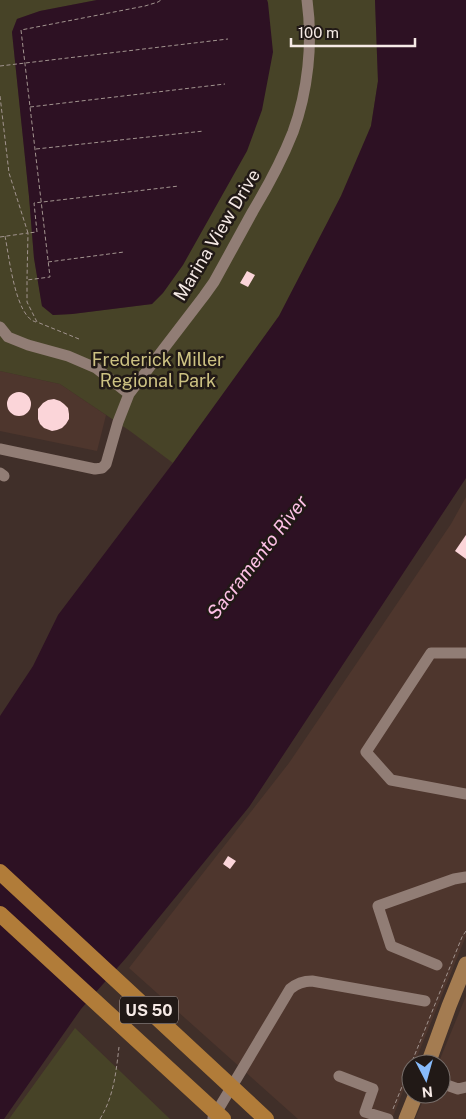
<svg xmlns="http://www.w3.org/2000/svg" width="466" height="1119" font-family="'Public Sans',sans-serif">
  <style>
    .built { fill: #4e362d }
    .green { fill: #474327 }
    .water { fill: #2d1123 }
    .building { fill: #fbd5d9 }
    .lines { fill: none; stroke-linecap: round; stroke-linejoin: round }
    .path { stroke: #a2948f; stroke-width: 1; stroke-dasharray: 4 2.5; stroke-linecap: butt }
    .minor { stroke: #917d75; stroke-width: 11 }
    .major { stroke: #a47c51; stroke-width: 15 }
    .highway { stroke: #b17c39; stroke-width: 16 }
    .labels { text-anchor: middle; stroke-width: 5; stroke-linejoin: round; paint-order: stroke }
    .shield { fill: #211916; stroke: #b6aba8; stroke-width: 1 }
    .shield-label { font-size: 16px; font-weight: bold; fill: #f6eae6 }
    .street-label { font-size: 18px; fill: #f6eae6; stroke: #211916 }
    .park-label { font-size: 18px; fill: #ccc182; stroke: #211916 }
    .water-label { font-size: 19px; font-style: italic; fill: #fec1e6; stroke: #211916 }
  </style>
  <rect width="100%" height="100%" fill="#402f29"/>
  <path class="built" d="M 0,371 L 60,384 L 106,415 L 97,451 L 0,431 Z
    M 466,497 L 466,936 L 414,1064 L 411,1064 L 411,1071 L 392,1119 L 298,1119 L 129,968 L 289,763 L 451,524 Z
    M 466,996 L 466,1119 L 415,1119 L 426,1094 L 441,1094 L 441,1064 L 438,1064 Z"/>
  <path class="green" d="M 0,0 L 97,0 L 40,11 L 17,19 L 12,32 L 29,196 L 34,258 L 42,306 L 53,315 L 72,314 L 152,304 L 268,3 L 267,0 L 375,0 L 378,81 L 371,126 L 341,196 L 279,316 L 173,463 L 130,431 L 60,384 L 0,371 Z
    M 75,1028 L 170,1119 L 9,1119 Z"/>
  <path class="water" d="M 97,0 L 267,0 L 268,3 L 273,52 L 262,110 L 247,151 L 183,265 L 163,293 L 152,304 L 72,314 L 53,315 L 42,306 L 34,258 L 29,196 L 12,32 L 17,19 L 40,11 Z
    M 375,0 L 466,0 L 466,478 L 249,807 L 126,958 L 81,1009 L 4,1119 L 0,1119 L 0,716 L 33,666 L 58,615 L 173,463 L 279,316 L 341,196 L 371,126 L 378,81 Z"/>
  <path class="building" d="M 247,271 L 255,275 L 248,287 L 240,283 Z
    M7 404a12 12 0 1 1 24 0a12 12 0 1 1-24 0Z
    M 54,399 L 60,401 L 64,404 L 68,408 L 69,414 L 69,419 L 66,424 L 62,428 L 57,430 L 52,431 L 44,428 L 40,424 L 38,419 L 38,409 L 43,403 L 48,400 Z
    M 466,535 L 466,559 L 455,551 Z
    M 228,856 L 236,861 L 230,869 L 223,864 Z"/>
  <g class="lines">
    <path class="path" d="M 0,66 L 228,39
      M 0,96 L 9,173 L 28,233 L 37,232 L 34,203 L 179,186
      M 30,107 L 225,84
      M 36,149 L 204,131
      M 5,236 C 9,255 15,317 36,322
      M 0,237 L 28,233 L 27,279
      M 48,262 L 124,252
      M 79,339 L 37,322 L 27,302 L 27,280 L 50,277 L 21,30 L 145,6 L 158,2 L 161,0
      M 393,1109 L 462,937 L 466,931
      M 100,1119 C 114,1096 116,1072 119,1047"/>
    <path class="minor" d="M 0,327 L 8,337 L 28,345 L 68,356 L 96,368 L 129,394
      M 0,449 L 95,469 L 102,468 L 106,464 L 118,422 L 129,394 L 204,296 L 214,282 C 227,258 240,235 253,211 C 268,186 282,160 293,132 C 308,91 313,43 307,0
      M 0,473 L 4,476
      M 466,653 L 431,653 L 366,752 L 391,780 L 466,794
      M 437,965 L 391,946 L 378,906 L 454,879 L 466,877
      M 339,1076 L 373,1089 L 365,1112 L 388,1119
      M 441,1083 L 458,1089 L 466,1087
      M 213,1118 L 290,989 C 297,983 303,981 312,981 L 425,1001"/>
    <path class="major" d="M 428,1064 L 449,1006 L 466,964
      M 406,1119 L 416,1094"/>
    <path class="highway" d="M 0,872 L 266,1119
      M 0,914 L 223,1119"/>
  </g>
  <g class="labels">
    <rect class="shield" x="120" y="996.5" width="58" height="27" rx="4"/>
    <g class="shield-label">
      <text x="149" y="1016">US 50</text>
    </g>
    <g class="street-label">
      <text transform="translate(217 235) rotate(-59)" y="6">Marina View Drive</text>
    </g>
    <g class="park-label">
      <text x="158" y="366">Frederick Miller<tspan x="158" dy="21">Regional Park</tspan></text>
    </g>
    <g class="water-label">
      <text transform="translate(257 557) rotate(-52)" y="7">Sacramento River</text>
    </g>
  </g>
  <g transform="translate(426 1079) rotate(174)"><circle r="24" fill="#211916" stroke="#766d69"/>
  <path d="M0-4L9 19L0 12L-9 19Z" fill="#87bbfb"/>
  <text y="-8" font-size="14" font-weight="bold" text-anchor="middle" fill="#f6eae6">N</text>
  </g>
  <path d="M291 38v8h124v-8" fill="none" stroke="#f6eae6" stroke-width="2.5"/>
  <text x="298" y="38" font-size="15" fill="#f6eae6" stroke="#211916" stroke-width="4" paint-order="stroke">100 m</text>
</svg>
